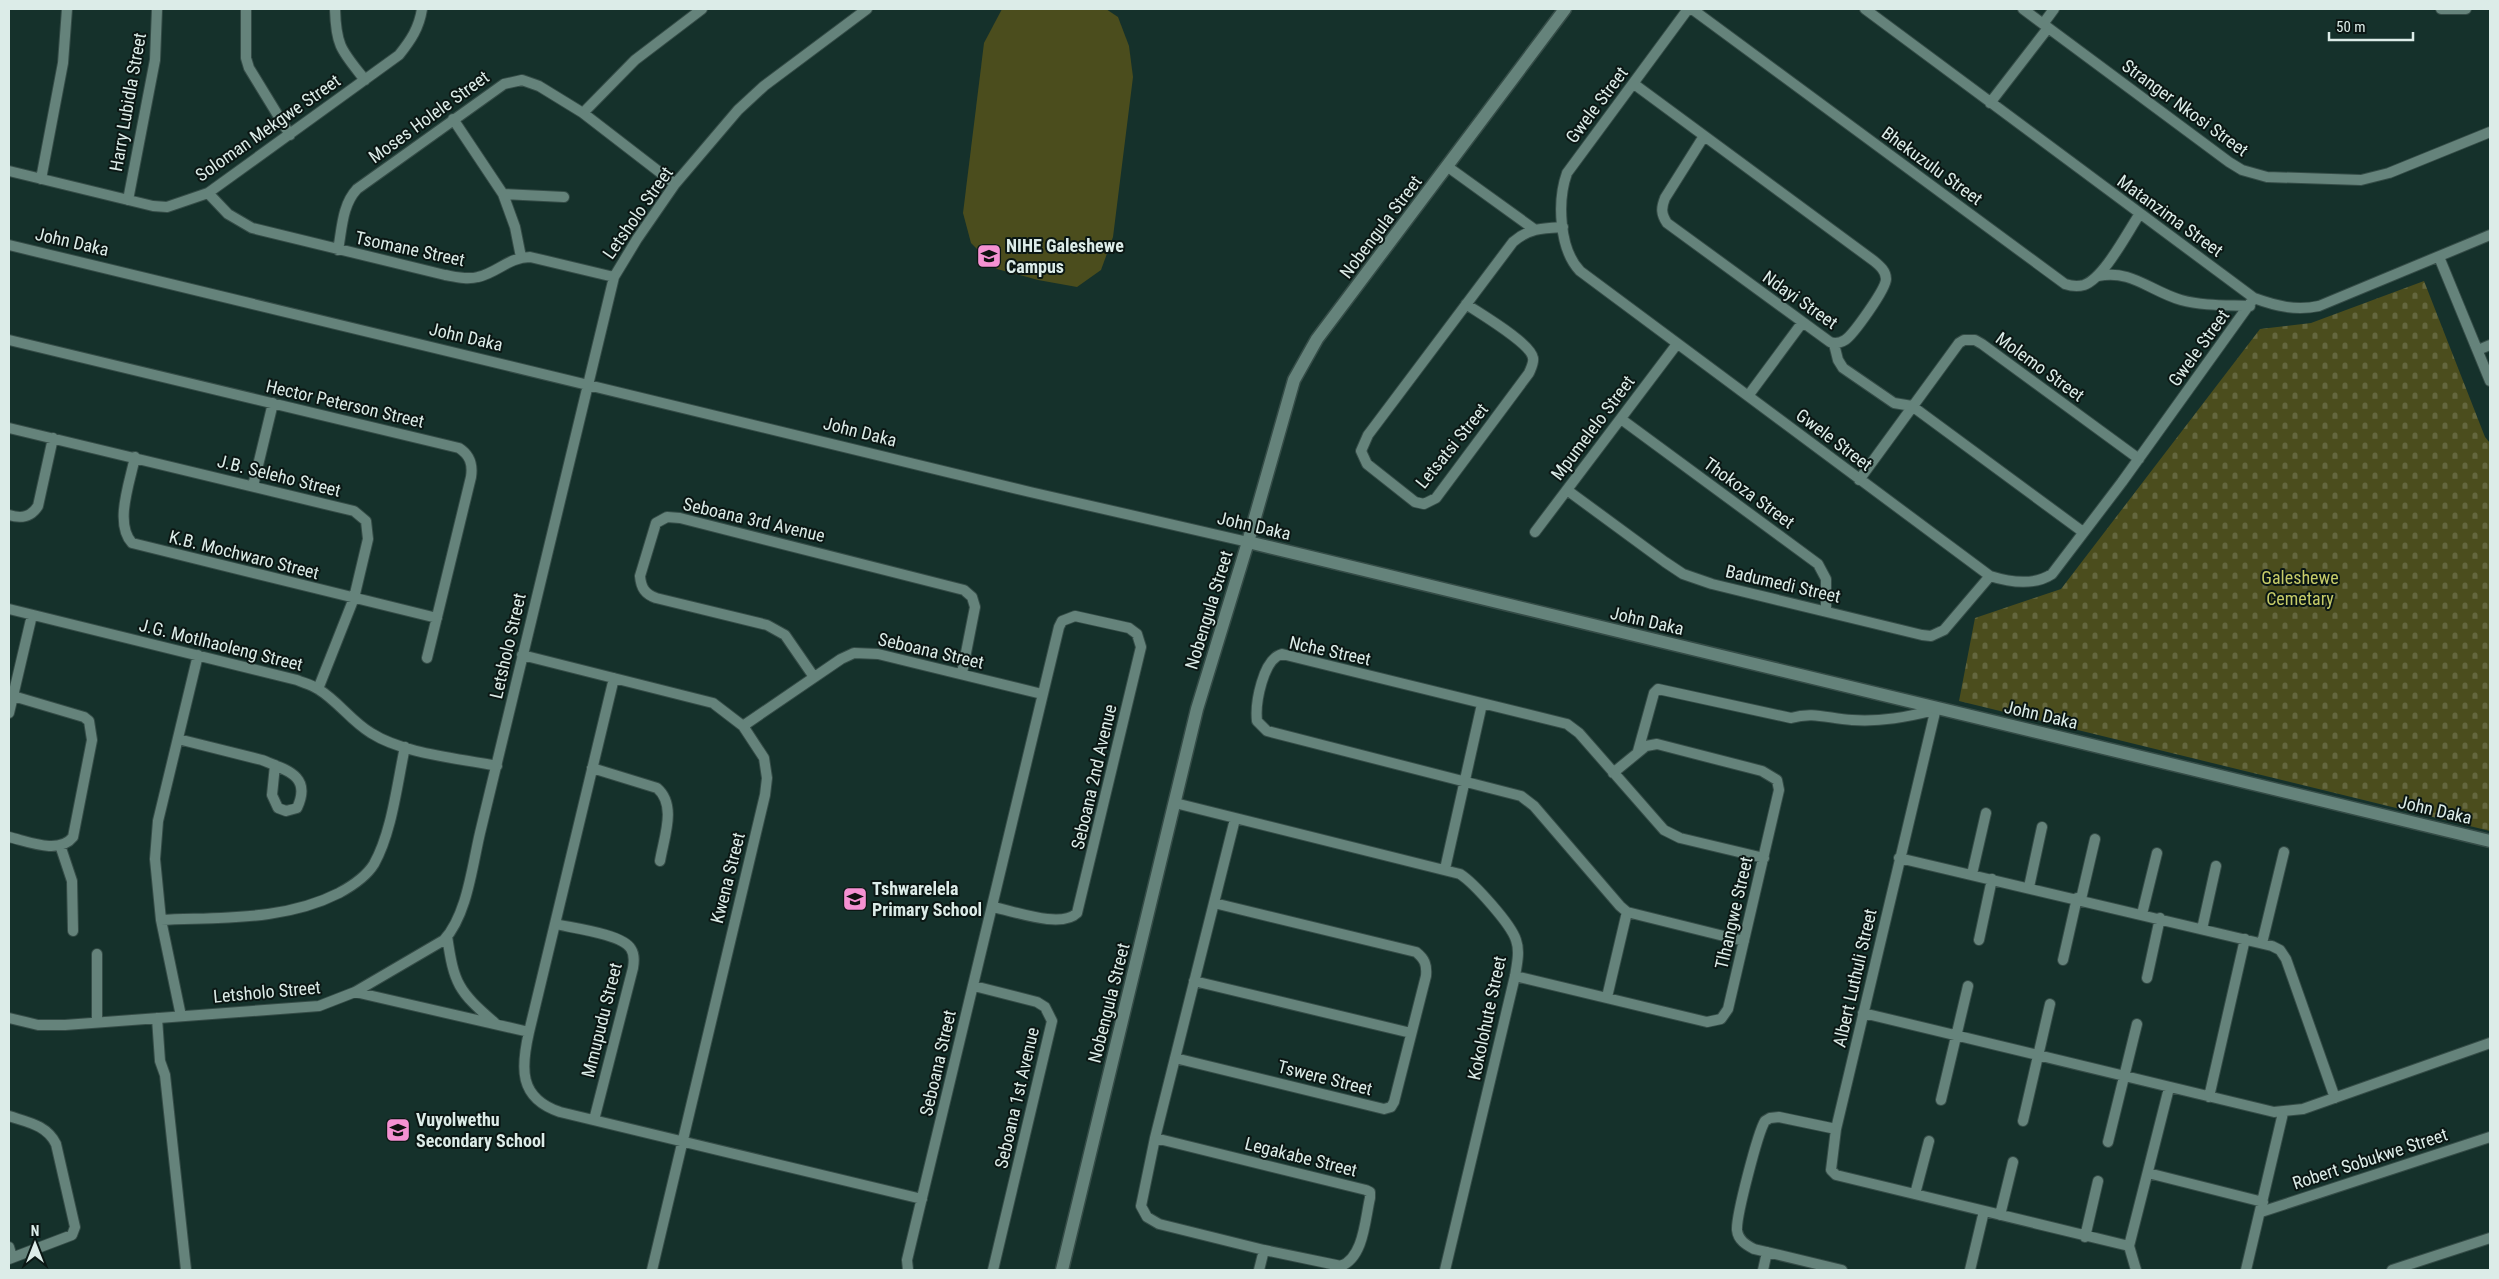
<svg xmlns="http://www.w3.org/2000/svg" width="2499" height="1279" font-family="'Roboto Condensed',sans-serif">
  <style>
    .green { fill: #4b4d1d }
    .cemetery { fill: url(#cemetery-stones) }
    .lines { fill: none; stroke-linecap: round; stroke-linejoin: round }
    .minor-casing { stroke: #354c47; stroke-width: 12 }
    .tertiary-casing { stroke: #354c47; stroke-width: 15 }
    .minor { stroke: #65837b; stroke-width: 10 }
    .tertiary { stroke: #65837b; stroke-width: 12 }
    .labels { text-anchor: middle; stroke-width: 4; stroke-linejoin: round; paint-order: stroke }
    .street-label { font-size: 18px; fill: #dcece8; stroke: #0b1714 }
    .poi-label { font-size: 18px; font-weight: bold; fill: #dcece8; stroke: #0b1714; text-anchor: start }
    .park-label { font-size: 18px; fill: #c7cc69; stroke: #0b1714 }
  </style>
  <defs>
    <pattern id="cemetery-stones" width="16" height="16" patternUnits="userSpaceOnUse" patternTransform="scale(1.25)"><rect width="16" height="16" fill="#4b4d1d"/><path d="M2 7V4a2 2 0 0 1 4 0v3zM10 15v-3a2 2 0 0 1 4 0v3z" fill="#64673e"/></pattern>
  </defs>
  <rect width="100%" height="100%" fill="#15312b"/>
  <path class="green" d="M 1002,9 L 1106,9 L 1118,17 L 1129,46 L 1133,77 L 1113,237 L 1101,270 L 1077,287 L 1038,280 L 997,269 L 971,243 L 963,213 L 984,43 Z"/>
  <path class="cemetery" d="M 2424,281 L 2485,437 L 2490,443 L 2490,831 L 1959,701 L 1975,618 L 2061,589 L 2260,329 L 2311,323 Z"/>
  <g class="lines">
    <defs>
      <path id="minor" d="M 246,9 L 246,58 L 249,68 L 290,135
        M 335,9 C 336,47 342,51 365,80
        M 1688,9 L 1567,173 C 1557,201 1559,249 1580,271 L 1990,576 C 2009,582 2034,586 2052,574 L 2122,482 L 2254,298
        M 1692,9 L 2065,284 C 2071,286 2077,287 2084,285 C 2104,278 2127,233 2139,215
        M 1865,9 L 2254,298 C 2276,306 2296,311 2319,306 L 2490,235
        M 2023,9 L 2229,162 L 2242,170 L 2267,177 L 2361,180 L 2389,173 L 2490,132
        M 2441,9 L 2466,9
        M 2043,24 L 2054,9
        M 1634,84 L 1874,261 C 1880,266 1886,271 1886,279 C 1886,289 1853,335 1845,340 C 1840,343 1835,344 1830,342 L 1667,223 C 1661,214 1661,208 1665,198 L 1704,136
        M 1990,103 L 2048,28
        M 583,113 L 635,60 L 702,9
        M 453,119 L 503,194 L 515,227 L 521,257
        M 1448,167 L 1534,229
        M 9,171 L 153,206 L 167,207 L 208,193 L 399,55 C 411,40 419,28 422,9
        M 41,179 L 63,63 L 67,9
        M 208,193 L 228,214 L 252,228 L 445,275 C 456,277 467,280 478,277 C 497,273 509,257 530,257 L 614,277
        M 503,194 L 564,197
        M 128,200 L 155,60 L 157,9
        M 9,245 L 1030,492 L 1248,542
        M 338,250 C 342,229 342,205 357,189 L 504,84 L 522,80 L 539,86 L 583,113 L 675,184
        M 2439,257 L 2490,381
        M 2098,276 C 2131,269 2150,291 2181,300 C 2203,306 2226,305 2250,306
        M 1466,304 C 1479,313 1531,343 1533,358 C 1534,363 1531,368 1529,373 L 1436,498 L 1424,504 L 1415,502 L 1367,464 L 1361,451 L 1368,435 L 1513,242 C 1529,228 1543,228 1563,227
        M 9,340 L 459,448 C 470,455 473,464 471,477 L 427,658
        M 1834,344 L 1838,360 L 1843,368 L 1894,403 L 1912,406 L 2083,532
        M 2478,350 L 2490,345
        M 1748,396 L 1802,323
        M 1621,419 L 1818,564 L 1826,579 L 1826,611
        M 9,428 L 354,511 L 366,521 L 368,539 L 354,598 L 318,689
        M 135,457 C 130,482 114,523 132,543 L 437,618
        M 1859,480 L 1959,343 L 1964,340 L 1975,340 L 1982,344 L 2139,459
        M 253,486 L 273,403
        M 1567,490 L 1665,562 L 1683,574 L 1712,584 L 1922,635 L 1931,636 L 1944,630 L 1990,576
        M 9,515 C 22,519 31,517 38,506 L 53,438
        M 1535,532 L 1677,344
        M 9,609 L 297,680 C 304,683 312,685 318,689 C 338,701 351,721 371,733 C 404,754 458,758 497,766
        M 522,655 L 713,703 L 743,726 L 764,758 L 767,778 L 765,795 L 652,1270
        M 814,677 L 785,635 L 767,625 L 656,598 C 645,594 641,588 640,576 L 656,523 L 667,517 L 680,518 L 964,590 L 972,597 L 975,607 L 962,673
        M 614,678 L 529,1032 C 521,1067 518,1098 560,1112 L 922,1199
        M 1936,708 L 1836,1129 L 1831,1170 L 1836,1175 L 2129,1246 L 2169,1088
        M 9,713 L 32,615
        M 743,726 L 841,659 L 854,653 L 878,654 L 1042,694
        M 178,739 L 262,760 C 287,770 312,776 297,808 L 286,811 L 278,808 L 272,795 L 275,765
        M 1638,751 L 1654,693 L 1658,689 L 1791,718 C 1814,711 1829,719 1852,720 C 1881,722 1907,717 1935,710
        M 592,768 L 657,788 C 677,805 664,837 660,861
        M 1175,803 L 1460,874 C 1474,883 1511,924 1516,940 C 1520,951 1517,964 1515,976 L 1445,1270
        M 9,837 C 27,841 59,855 73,837 L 92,740 L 89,721 L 84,717 L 13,696
        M 60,845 L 72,881 L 73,931
        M 1899,858 L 2272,946 L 2280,950 L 2286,959 L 2335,1098
        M 1445,869 L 1482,704
        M 1972,874 L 1986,813
        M 2029,887 L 2042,827
        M 2081,899 L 2095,839
        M 2142,914 L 2157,853
        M 161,920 C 222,917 284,921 339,893 C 352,886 366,877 374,864 C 392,832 397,784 405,747
        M 555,924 C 572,928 623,934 631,949 C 635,955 634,962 633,968 L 594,1120
        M 2202,929 L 2216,866
        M 447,936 C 454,984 458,991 495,1023
        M 1979,940 L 1992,879
        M 1744,941 L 1627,912 L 1620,906 L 1534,806 L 1521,796 L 1267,731 L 1257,721 C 1255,703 1263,659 1282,654 L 1567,724 L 1579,733 L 1664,830 L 1680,838 L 1764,858
        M 2262,943 L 2284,852
        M 2063,960 L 2077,898
        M 1515,976 L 1707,1022 L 1721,1019 L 1728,1009 L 1779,790 L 1777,780 L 1762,771 L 1657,744 L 1646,746 L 1613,773
        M 2147,978 L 2160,918
        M 1194,981 L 1411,1033
        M 974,986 L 1037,1002 L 1045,1007 L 1052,1021 L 993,1270
        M 355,992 L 529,1032
        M 1607,997 L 1627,912
        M 1863,1013 L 2274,1112 L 2303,1109 L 2490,1043
        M 181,1016 L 161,920 L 155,859 L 158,821 L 198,655
        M 9,1018 L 38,1025 L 65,1025 L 319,1006 L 355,992 L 444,940 C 467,915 472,867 480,833 L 614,277 L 637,239 L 675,184 L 738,110 L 764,86 L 867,9
        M 157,1018 L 160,1061 L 165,1075 L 186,1270
        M 97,1022 L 97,954
        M 1175,1058 L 1384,1109 L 1391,1107 L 1394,1102 L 1426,976 C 1427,965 1425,959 1416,952 L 1214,903
        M 2209,1097 L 2245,939
        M 1941,1100 L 1968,986
        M 9,1116 C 27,1122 47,1125 56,1144 L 75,1227 L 72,1235 L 9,1259
        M 2023,1121 L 2050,1004
        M 1836,1129 L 1779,1117 L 1770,1118 L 1765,1121 C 1758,1132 1736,1216 1737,1230 C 1738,1240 1746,1245 1754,1249 L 1842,1270
        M 1155,1138 L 1366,1190 L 1370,1192 L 1370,1198 C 1365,1219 1364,1257 1341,1266 L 1264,1250 L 1159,1224 L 1147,1217 L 1141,1206 L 1155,1138 L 1235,819
        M 2108,1142 L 2137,1024
        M 2148,1173 L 2263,1202
        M 1915,1194 L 1929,1141
        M 2261,1212 L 2490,1137
        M 2000,1215 L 2013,1162
        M 2085,1237 L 2098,1181
        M 2129,1246 L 2136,1270
        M 9,1247 L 12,1257
        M 908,1270 L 907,1260 L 1059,627 L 1062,621 L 1075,616 L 1129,628 L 1137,634 L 1141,647 L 1077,913 C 1061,929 1014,911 993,907
        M 1259,1270 L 1264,1250
        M 1763,1270 L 1767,1252
        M 1970,1270 L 1984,1211
        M 2246,1270 L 2283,1113
        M 2392,1270 L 2490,1238"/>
      <path id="tertiary" d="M 1248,542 L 2490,841
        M 1062,1270 L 1197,709 L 1248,542 L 1294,380 L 1317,339 L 1565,9"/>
    </defs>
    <use href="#minor" class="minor-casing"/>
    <use href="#tertiary" class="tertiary-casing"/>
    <use href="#minor" class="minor"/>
    <use href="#tertiary" class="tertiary"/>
  </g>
  <defs>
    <symbol id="university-square" viewBox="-11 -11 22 22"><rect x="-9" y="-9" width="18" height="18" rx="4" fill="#f591d2" stroke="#0b1714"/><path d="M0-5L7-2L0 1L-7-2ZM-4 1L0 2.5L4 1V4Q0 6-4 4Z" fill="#111"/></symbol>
    <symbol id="school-square" viewBox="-11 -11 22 22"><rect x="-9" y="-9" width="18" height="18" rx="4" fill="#f591d2" stroke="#0b1714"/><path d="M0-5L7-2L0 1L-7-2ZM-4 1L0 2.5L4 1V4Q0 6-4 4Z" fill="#111"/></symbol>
  </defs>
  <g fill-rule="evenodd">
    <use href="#university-square" x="975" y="242" width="28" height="28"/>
    <use href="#school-square" x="841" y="885" width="28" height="28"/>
    <use href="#school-square" x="384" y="1116" width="28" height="28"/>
  </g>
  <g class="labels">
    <g class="street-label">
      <text transform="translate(128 102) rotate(-80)" y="6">Harry Lubidla Street</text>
      <text transform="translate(1597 105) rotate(-53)" y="6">Gwele Street</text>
      <text transform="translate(2185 108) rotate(36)" y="6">Stranger Nkosi Street</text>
      <text transform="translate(429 117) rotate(-36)" y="6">Moses Holele Street</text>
      <text transform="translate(268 128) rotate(-35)" y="6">Soloman Mekgwe Street</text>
      <text transform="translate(1932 166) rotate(36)" y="6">Bhekuzulu Street</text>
      <text transform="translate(638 213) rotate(-55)" y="6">Letsholo Street</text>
      <text transform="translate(2170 216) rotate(36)" y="6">Matanzima Street</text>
      <text transform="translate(1381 227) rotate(-53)" y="6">Nobengula Street</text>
      <text transform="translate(72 242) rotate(13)" y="6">John Daka</text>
      <text transform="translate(410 249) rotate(12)" y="6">Tsomane Street</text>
      <text transform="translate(1800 300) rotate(35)" y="6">Ndayi Street</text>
      <text transform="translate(466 337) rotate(13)" y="6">John Daka</text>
      <text transform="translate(2199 348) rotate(-54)" y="6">Gwele Street</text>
      <text transform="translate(2040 367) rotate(36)" y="6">Molemo Street</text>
      <text transform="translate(345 404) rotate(13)" y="6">Hector Peterson Street</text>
      <text transform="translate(1593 428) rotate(-53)" y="6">Mpumelelo Street</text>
      <text transform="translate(860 432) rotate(14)" y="6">John Daka</text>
      <text transform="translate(1834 440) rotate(37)" y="6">Gwele Street</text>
      <text transform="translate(1452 446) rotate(-51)" y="6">Letsatsi Street</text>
      <text transform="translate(279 476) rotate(14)" y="6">J.B. Seleho Street</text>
      <text transform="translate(1749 493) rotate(36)" y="6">Thokoza Street</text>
      <text transform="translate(754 520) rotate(13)" y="6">Seboana 3rd Avenue</text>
      <text transform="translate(1254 526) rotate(13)" y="6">John Daka</text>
      <text transform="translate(244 555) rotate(14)" y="6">K.B. Mochwaro Street</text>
      <text transform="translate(1783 584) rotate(13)" y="6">Badumedi Street</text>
      <text transform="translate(1209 610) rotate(-73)" y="6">Nobengula Street</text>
      <text transform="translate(1647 621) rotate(13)" y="6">John Daka</text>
      <text transform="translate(221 645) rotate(14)" y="6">J.G. Motlhaoleng Street</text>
      <text transform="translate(508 646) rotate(-77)" y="6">Letsholo Street</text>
      <text transform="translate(931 651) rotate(13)" y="6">Seboana Street</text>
      <text transform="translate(1330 651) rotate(12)" y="6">Nche Street</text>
      <text transform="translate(2041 715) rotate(13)" y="6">John Daka</text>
      <text transform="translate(1094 777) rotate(-77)" y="6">Seboana 2nd Avenue</text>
      <text transform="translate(2435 810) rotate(13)" y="6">John Daka</text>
      <text transform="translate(728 878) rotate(-76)" y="6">Kwena Street</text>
      <text transform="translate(1734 913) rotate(-77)" y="6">Tlhangwe Street</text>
      <text transform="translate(1855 978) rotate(-77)" y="6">Albert Luthuli Street</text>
      <text transform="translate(267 992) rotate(-5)" y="6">Letsholo Street</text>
      <text transform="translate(1109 1003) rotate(-76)" y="6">Nobengula Street</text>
      <text transform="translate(1487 1018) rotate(-78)" y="6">Kokolohute Street</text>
      <text transform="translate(602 1020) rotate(-76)" y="6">Mmupudu Street</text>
      <text transform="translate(938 1063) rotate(-77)" y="6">Seboana Street</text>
      <text transform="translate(1325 1078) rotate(14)" y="6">Tswere Street</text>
      <text transform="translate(1017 1098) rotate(-77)" y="6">Seboana 1st Avenue</text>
      <text transform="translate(1301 1157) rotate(14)" y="6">Legakabe Street</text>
      <text transform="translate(2370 1159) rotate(-18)" y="6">Robert Sobukwe Street</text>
    </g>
    <g class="poi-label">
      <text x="1006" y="252">NIHE Galeshewe<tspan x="1006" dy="21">Campus</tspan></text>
      <text x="872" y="895">Tshwarelela<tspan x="872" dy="21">Primary School</tspan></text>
      <text x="416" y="1126">Vuyolwethu<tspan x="416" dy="21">Secondary School</tspan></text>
    </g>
    <g class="park-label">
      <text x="2300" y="584">Galeshewe<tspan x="2300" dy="21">Cemetary</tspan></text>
    </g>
  </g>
  <rect width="2499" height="1279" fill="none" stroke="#dcece8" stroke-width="20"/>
  <g transform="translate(35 1244)" stroke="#0b1714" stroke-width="4" paint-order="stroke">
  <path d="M0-4L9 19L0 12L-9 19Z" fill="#dcece8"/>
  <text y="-8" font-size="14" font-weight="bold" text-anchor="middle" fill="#dcece8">N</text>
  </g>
  <path d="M2329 32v8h84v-8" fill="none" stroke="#dcece8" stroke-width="2.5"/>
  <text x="2336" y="32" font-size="15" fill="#dcece8" stroke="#0b1714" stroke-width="4" paint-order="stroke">50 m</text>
</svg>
